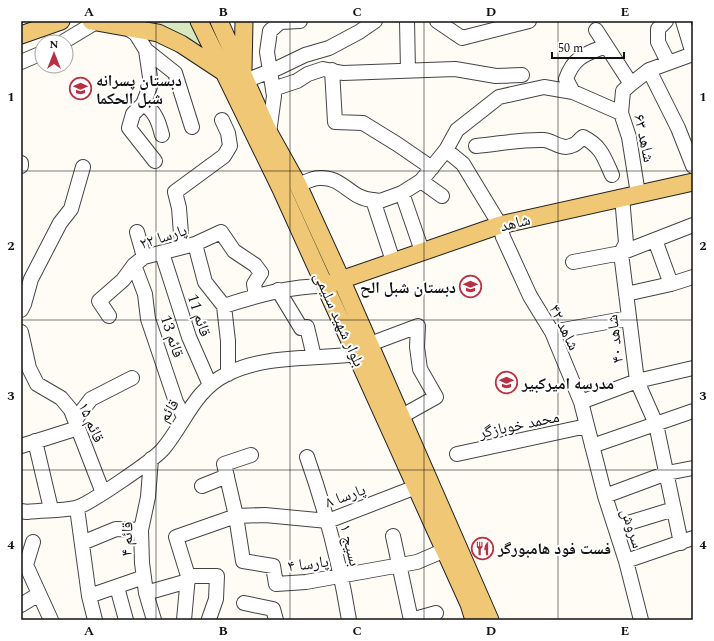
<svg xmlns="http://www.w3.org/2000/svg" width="714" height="641" font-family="Spectral,'Noto Naskh Arabic',serif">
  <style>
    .green { fill: #d8e8c0 }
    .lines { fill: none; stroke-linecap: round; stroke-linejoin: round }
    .minor-casing { stroke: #444; stroke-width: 16 }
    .major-casing { stroke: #222; stroke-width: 19 }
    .minor { stroke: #fff; stroke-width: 14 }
    .major { stroke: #f0c774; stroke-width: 17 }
    .grid { fill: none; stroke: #111; stroke-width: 1; stroke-opacity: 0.55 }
    .labels { text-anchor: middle; stroke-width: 4; stroke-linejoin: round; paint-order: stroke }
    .poi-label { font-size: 16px; font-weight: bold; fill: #111; stroke: #fff; text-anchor: start }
    .street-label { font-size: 16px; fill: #111; stroke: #fff }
    .neatline { fill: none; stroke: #111; stroke-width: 1.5 }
    .grid-label { font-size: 13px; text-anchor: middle; font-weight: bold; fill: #111 }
  </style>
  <rect width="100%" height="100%" fill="#fefcf5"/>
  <path class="green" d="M 151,21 L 193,21 L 210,55 L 190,40 Z"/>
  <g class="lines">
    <defs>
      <path id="minor" d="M 407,21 L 408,71
        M 437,21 L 462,38 L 529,21
        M 666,21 L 658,29 L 658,42 L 668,62
        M 126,27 L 136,34 L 146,50 L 151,84 L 143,104 L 133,114 L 129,128 L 155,161
        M 596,30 L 631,84 L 623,91 L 621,113 L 629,137 L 638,194
        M 63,42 L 96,22
        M 606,46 C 586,54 574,56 566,79 L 573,92 L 621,113
        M 146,50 L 175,73 L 192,127
        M 21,62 L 42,53
        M 332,70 L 335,122 L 363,123 L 397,144 L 432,168
        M 649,70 L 678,128 L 693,166
        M 245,81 L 278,68 L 305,55 L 329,48 L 359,32 L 375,21
        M 631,84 L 649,70 L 693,54 L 683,21
        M 273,89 L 297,81 L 308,74 L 323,69 L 343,73 L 455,69 L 496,76 L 522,75
        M 143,104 C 155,110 159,123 162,135
        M 269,133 L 274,96 L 267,52 L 270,31 L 280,22 L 300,21
        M 476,146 C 499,144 521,139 544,140 C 554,141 562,151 573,145 C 577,144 580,139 583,137 C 601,146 604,157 612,175
        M 446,150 L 463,164 L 500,225 L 503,237 L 530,296 L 552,332 L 581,402 L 605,496 L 626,561 L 641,620
        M 21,163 L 21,166
        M 421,181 L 442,196
        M 298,185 C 304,183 312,178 319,178 C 343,176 350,199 373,200 L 393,261
        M 402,193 L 422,251
        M 622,197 L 626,243 L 621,253 L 637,381 L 656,424 L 681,543
        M 373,200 L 380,201 L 402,193 L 421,181 L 446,150 L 457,130 L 499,97 L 544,87 L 573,92
        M 137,232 L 144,257
        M 655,240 L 671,284
        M 195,244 L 205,282 L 224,306 C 258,295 290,286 325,286
        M 182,247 L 179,208 L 175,192 L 224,156 L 230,146 L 228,133 L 222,120
        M 162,253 L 189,337 L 210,385
        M 573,262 L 621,253 L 693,225
        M 134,265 L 145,294 L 148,319 L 176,402 L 184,417
        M 278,290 L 301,328 L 307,327 L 314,357
        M 626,294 L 671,284 L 693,277
        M 224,306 L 228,341 L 228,374
        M 21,310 L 24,304 L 31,279 L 60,223 L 71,209 L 83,167
        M 109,316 L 99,301 L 123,280 L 134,265 L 144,257 L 195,244 L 221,232 L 234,251 L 255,265 L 261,273 L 254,284 L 256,296
        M 21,332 L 29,368 L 37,384 L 61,398 L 71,410 L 103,493
        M 552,332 L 629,318
        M 370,344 L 418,326 L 417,347 L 420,369 L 436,397 L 402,416
        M 581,402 L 637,381 L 693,368
        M 75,420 L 91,399 L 132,378
        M 35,441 L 51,509
        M 21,446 L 78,428
        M 592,446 L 693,411
        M 457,454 L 587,426
        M 251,455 L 224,464 L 236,516 L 243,561 L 273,566 L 276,584 L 306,582 L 417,562 L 445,550
        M 307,457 C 326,511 340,564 349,620
        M 151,459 L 148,497 L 141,530 L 142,563 L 146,593 L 154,620
        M 202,486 L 227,476
        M 605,496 L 667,473 L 693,468
        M 77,508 L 89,596 L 95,620
        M 21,511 L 27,512 C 43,510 60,511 75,508 C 87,506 155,459 163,449 C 185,423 194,390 227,374 C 267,354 313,360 356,354
        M 615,527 L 674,509
        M 393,536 L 411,620
        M 33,542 L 26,565 L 51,620
        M 82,543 L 116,529 L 141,530
        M 626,561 L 693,538
        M 188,576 L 217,576 L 216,599 L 209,619
        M 117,587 L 126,620
        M 146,593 L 188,581
        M 89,596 L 144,577
        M 244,603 L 273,609 L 276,620
        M 21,605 L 39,594
        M 184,620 L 188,576 L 176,537 L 236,516 L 265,515 L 328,521 L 416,487
        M 411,620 L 436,613"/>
      <path id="major" d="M 91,21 L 158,33 L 181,44 L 225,73
        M 199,21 L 281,189 L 469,604 L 474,620
        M 219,21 L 269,133 L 298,185 L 341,279 L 490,620
        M 21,35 L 61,21
        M 243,70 L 244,21
        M 332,283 L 500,225 L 693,182"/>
    </defs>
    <use href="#minor" class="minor-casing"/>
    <use href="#major" class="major-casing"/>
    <use href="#minor" class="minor"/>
    <use href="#major" class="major"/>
  </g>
  <path class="grid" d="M 156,21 L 156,620M 290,21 L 290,620M 424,21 L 424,620M 558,21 L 558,620M 21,171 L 693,171M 21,320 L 693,320M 21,470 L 693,470"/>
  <defs>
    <symbol id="school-ring" viewBox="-11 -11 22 22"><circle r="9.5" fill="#fff" stroke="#ba3042" stroke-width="1.5"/><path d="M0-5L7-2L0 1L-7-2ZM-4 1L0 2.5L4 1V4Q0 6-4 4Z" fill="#ba3042"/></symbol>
    <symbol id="restaurant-ring" viewBox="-11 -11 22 22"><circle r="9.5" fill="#fff" stroke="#ba3042" stroke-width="1.5"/><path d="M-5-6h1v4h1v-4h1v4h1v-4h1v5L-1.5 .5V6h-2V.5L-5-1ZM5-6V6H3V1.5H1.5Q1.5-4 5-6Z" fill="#ba3042"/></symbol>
  </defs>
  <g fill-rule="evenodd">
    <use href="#school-ring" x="68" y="76" width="25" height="25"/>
    <use href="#school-ring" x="458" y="274" width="25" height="25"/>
    <use href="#school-ring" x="494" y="370" width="25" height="25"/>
    <use href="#restaurant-ring" x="470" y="536" width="25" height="25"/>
  </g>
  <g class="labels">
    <g class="poi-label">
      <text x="96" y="86">دبستان پسرانه<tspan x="96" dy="18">شبل الحکما</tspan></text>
      <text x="456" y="293" text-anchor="end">دبستان شبل الح</text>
      <text x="522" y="389">مدرسه امیرکبیر</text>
      <text x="498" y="554">فست فود هامبورگر</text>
    </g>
    <g class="street-label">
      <text transform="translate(645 138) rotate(78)" y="6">شاهد ۶۳</text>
      <text transform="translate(515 222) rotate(-14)" y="6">شاهد</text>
      <text transform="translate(163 236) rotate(-18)" y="6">پارسا ۲۲</text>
      <text transform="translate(200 315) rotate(72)" y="6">قائم 11</text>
      <text transform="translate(340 319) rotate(66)" y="6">بلوار شهید سلیمی</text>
      <text transform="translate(565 327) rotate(64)" y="6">شاهد ۴۲</text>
      <text transform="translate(173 336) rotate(72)" y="6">قائم 13</text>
      <text transform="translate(614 339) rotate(-97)" y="6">شاهد ۴۰</text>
      <text transform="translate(168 410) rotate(-56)" y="6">قائم</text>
      <text transform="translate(92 422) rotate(66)" y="6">قائم ۱۵</text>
      <text transform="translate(519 424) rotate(-12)" y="6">محمد خوبازگر</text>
      <text transform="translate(345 495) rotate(-20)" y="6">پارسا ۸</text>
      <text transform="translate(633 528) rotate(72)" y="6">سروش</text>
      <text transform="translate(126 539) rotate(-88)" y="6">قائم ۴</text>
      <text transform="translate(351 545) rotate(76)" y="6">بسیج ۱</text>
      <text transform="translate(308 563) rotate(-7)" y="6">پارسا ۴</text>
    </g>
  </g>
  <rect width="714" height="641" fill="none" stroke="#ffffff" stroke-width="44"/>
  <g transform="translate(54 54)"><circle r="19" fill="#ffffff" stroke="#a0a0a0"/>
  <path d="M0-3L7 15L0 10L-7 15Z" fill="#ba3042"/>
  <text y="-6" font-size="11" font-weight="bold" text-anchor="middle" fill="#111111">N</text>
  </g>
  <path d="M552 52v6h72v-6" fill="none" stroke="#111111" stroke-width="2"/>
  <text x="558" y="52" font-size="12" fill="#111111" stroke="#ffffff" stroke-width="3" paint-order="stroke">50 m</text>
  <rect x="22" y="22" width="670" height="597" class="neatline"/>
  <g class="grid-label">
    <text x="89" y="16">A</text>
    <text x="223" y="16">B</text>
    <text x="357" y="16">C</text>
    <text x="491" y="16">D</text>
    <text x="625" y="16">E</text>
    <text x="11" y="101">1</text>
    <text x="703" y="101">1</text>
    <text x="11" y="250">2</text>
    <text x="703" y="250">2</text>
    <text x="11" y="400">3</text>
    <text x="703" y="400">3</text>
    <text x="11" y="549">4</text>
    <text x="703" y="549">4</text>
    <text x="89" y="635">A</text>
    <text x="223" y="635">B</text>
    <text x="357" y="635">C</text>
    <text x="491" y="635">D</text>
    <text x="625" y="635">E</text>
  </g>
</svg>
